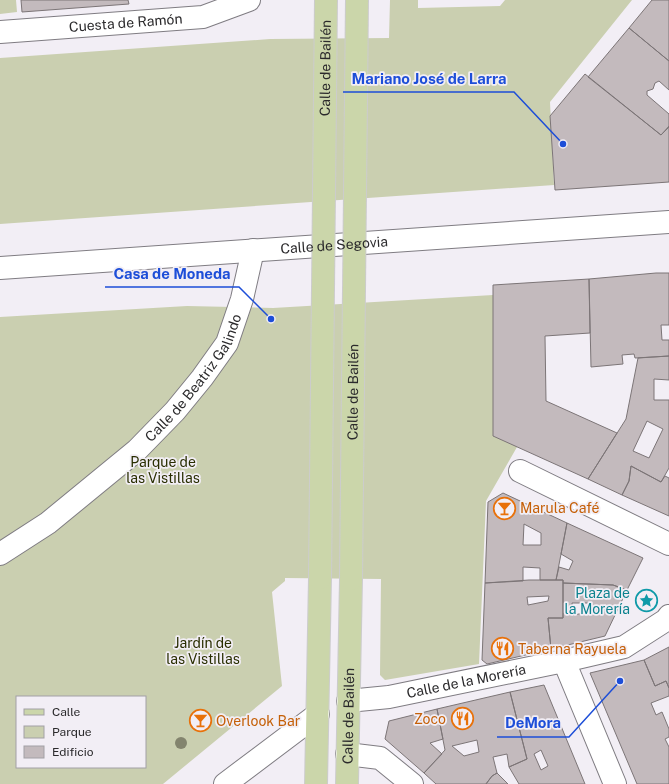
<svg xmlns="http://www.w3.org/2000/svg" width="669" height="784" font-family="'Public Sans',sans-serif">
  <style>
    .green { fill: #cacfb0; fill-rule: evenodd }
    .building { fill: #c3babd; stroke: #7c7577; fill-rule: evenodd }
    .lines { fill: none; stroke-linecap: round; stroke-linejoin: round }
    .minor-casing { stroke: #7f7c82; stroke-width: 24 }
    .major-casing { stroke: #ccc; stroke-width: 24 }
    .minor { stroke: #fff; stroke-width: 22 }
    .major { stroke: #cbd6aa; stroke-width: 22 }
    .major-bridge-casing { stroke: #ccc; stroke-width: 24; stroke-linecap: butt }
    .major-bridge { stroke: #cbd6aa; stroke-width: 22 }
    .tree { fill: #83846e }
    .labels { text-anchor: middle; stroke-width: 3.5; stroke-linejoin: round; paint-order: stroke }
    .street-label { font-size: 14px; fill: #2b2a2c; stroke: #f2eef5 }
    .park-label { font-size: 14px; fill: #292e00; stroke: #f2eef5 }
    .food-label { font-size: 14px; fill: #c56008; stroke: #f2eef5; text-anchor: start }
    .culture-label { font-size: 14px; fill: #0d838f; stroke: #f2eef5; text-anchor: end }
    .leader { fill: none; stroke: #1d4ed8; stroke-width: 1.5 }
    .callout-dot { fill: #1d4ed8; stroke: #f2eef5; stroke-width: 1.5 }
    .callout-label { font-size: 15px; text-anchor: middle; font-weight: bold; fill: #1d4ed8; stroke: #f2eef5; stroke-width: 3.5; stroke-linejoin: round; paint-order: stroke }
  </style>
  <rect width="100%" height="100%" fill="#f2eef5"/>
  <path class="green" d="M 0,0 L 16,0 L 17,12 L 0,14 Z
    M 390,0 L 418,0 L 418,8 L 500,6 L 505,0 L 632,0 L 550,102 L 554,185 L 0,224 L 0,58 L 270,39 L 389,38 Z
    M 493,295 L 517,447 L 486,501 L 479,664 L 385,680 L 380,675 L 381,579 L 285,578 L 285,581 L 272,592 L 282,686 L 163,784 L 0,784 L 0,317 L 187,306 L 273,308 ZM 17,697 L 145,697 L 145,767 L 17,767 Z"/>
  <path class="building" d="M 21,0 L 128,0 L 129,4 L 22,12 Z
    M 652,0 L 669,0 L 669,61 L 629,28 Z
    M 629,28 L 669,61 L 669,90 L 659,81 L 655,83 L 653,89 L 647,91 L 647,95 L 669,114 L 669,126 L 661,135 L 588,77 Z
    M 585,74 L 661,135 L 669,127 L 669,182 L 555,190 L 550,116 Z
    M 656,273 L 669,273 L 669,325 L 661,325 L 662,340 L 669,340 L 669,356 L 635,358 L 634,354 L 622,355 L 623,364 L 591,367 L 589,279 Z
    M 589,279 L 590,333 L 545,336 L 546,401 L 617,433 L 588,479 L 493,436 L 493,285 Z
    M 669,356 L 669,380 L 654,379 L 654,400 L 669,400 L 669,468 L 661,482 L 631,466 L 629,481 L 622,495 L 588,479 L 626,419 L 638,358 ZM 647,421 L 663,429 L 649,458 L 633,451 Z
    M 631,466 L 661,482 L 665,476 L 669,478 L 669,516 L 622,495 L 629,481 Z
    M 503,493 L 567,523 L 556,580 L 540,580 L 540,568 L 523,567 L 523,581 L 485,583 L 488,502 ZM 524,524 L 541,533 L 541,545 L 523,545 Z
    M 567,523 L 643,558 L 627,590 L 613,585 L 563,583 L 563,580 L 556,580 L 559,567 L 569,570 L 573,561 L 561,554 Z
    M 529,580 L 563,580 L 563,618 L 548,618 L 551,649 L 487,664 L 482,660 L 485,583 ZM 549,596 L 548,601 L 528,605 L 527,597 Z
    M 563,583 L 613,585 L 627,590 L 605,636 L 551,649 L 548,618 L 563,618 ZM 572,603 L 589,603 L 585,613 L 573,615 Z
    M 669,647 L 669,688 L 666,681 L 655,686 L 644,660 Z
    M 644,660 L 655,686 L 666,681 L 669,688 L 669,696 L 651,703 L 656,715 L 662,712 L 669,729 L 669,737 L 665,739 L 669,747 L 669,784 L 637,784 L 590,673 Z
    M 544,685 L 585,784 L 519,784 L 509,767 L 527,759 L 510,692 ZM 541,750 L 548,766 L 541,770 L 534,754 Z
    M 510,692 L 527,759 L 509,767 L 507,754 L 493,757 L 497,773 L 492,776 L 486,784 L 436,784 L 424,773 L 445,750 L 437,709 ZM 477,740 L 479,752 L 464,756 L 452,746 Z
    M 437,709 L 443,739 L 430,743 L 442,754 L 424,773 L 385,739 L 389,721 Z
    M 497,773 L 508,784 L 486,784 L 492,776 Z"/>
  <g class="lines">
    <defs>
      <g id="minor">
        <path id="s1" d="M 0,32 L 203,17 L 249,0"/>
        <path id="s2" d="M 0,268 L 669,222"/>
        <path d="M 520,471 L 669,544"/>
        <path id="s3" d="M 0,554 L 48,523 L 137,450 L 175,411 L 202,378 L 227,343 L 242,299 L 253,250"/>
        <path d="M 564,661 L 615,784"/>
        <path id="s4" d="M 348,701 L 389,697 L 564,661 L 624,647 L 666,620 L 669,616"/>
        <path d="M 347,754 L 380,758 L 412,784"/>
        <path d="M 225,784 L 318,714"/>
      </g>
      <g id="major">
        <path d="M 316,784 L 320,578"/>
        <path id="s5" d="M 347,784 L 351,579"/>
      </g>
    </defs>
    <use href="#minor" class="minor-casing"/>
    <use href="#major" class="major-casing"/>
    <use href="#minor" class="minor"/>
    <use href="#major" class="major"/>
    <defs>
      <g id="major-bridge">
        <path id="s6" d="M 320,578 L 326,0"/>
        <path id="s7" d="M 351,579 L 357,0"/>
      </g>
    </defs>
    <use href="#major-bridge" class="major-bridge-casing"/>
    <use href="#major-bridge" class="major-bridge"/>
  </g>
  <circle class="tree" cx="181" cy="743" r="6"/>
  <defs>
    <symbol id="bar-ring" viewBox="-11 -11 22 22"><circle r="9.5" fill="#f2eef5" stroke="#e8710a" stroke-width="1.5"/><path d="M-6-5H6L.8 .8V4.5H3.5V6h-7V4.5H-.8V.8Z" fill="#e8710a"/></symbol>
    <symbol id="sight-ring" viewBox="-11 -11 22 22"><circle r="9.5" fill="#f2eef5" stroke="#0f9aa8" stroke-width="1.5"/><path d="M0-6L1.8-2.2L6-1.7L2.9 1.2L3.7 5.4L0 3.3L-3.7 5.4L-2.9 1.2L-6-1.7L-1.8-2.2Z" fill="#0f9aa8"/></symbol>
    <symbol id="restaurant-ring" viewBox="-11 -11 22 22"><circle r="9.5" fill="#f2eef5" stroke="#e8710a" stroke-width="1.5"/><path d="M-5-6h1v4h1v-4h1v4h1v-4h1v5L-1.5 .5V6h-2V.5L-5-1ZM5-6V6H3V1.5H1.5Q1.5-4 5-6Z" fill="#e8710a"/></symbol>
  </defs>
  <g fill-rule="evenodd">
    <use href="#bar-ring" x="492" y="496" width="25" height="25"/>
    <use href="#sight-ring" x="634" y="588" width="25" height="25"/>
    <use href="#restaurant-ring" x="490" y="636" width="25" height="25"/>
    <use href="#restaurant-ring" x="450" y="706" width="25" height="25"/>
    <use href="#bar-ring" x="188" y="708" width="25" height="25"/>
  </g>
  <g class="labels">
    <g class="street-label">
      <text dy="5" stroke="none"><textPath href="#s1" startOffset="126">Cuesta de Ramón</textPath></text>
      <text dy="5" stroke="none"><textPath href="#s6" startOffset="510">Calle de Bailén</textPath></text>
      <text dy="5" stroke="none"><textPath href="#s2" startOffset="335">Calle de Segovia</textPath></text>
      <text dy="5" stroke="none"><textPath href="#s3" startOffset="265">Calle de Beatriz Galindo</textPath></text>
      <text dy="5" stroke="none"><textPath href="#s7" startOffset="187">Calle de Bailén</textPath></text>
      <text dy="5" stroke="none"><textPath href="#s4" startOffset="120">Calle de la Morería</textPath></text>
      <text dy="5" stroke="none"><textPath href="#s5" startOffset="68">Calle de Bailén</textPath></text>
    </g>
    <g class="park-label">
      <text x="163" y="467">Parque de<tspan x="163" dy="16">las Vistillas</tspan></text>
      <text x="203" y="648">Jardín de<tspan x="203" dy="16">las Vistillas</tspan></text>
    </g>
    <g class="food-label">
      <text x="520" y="513">Marula Café</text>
      <text x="518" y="654">Taberna Rayuela</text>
      <text x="446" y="724" text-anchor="end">Zoco</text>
      <text x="216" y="726">Overlook Bar</text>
    </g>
    <g class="culture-label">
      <text x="630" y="598">Plaza de<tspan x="630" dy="16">la Morería</tspan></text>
    </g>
  </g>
  <path class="leader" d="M563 144L514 92H343M271 319L239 287H105M620 681L569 737H497"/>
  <g class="callout-dot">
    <circle cx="563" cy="144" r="4"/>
    <circle cx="271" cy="319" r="4"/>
    <circle cx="620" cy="681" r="4"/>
  </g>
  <g class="callout-label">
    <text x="429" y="84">Mariano José de Larra</text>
    <text x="172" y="279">Casa de Moneda</text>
    <text x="533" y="728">DeMora</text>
  </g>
  <rect x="16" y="696" width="130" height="72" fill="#f2eef5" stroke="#a2a0a5"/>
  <rect x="24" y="709" width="20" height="6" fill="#cbd6aa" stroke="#a2a0a5"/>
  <text x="52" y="716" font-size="12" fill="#2b2a2c">Calle</text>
  <rect x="24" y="726" width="20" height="12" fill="#cacfb0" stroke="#a2a0a5"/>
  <text x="52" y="736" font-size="12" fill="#2b2a2c">Parque</text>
  <rect x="24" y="746" width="20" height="12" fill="#c3babd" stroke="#a2a0a5"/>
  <text x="52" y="756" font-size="12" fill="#2b2a2c">Edificio</text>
</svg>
